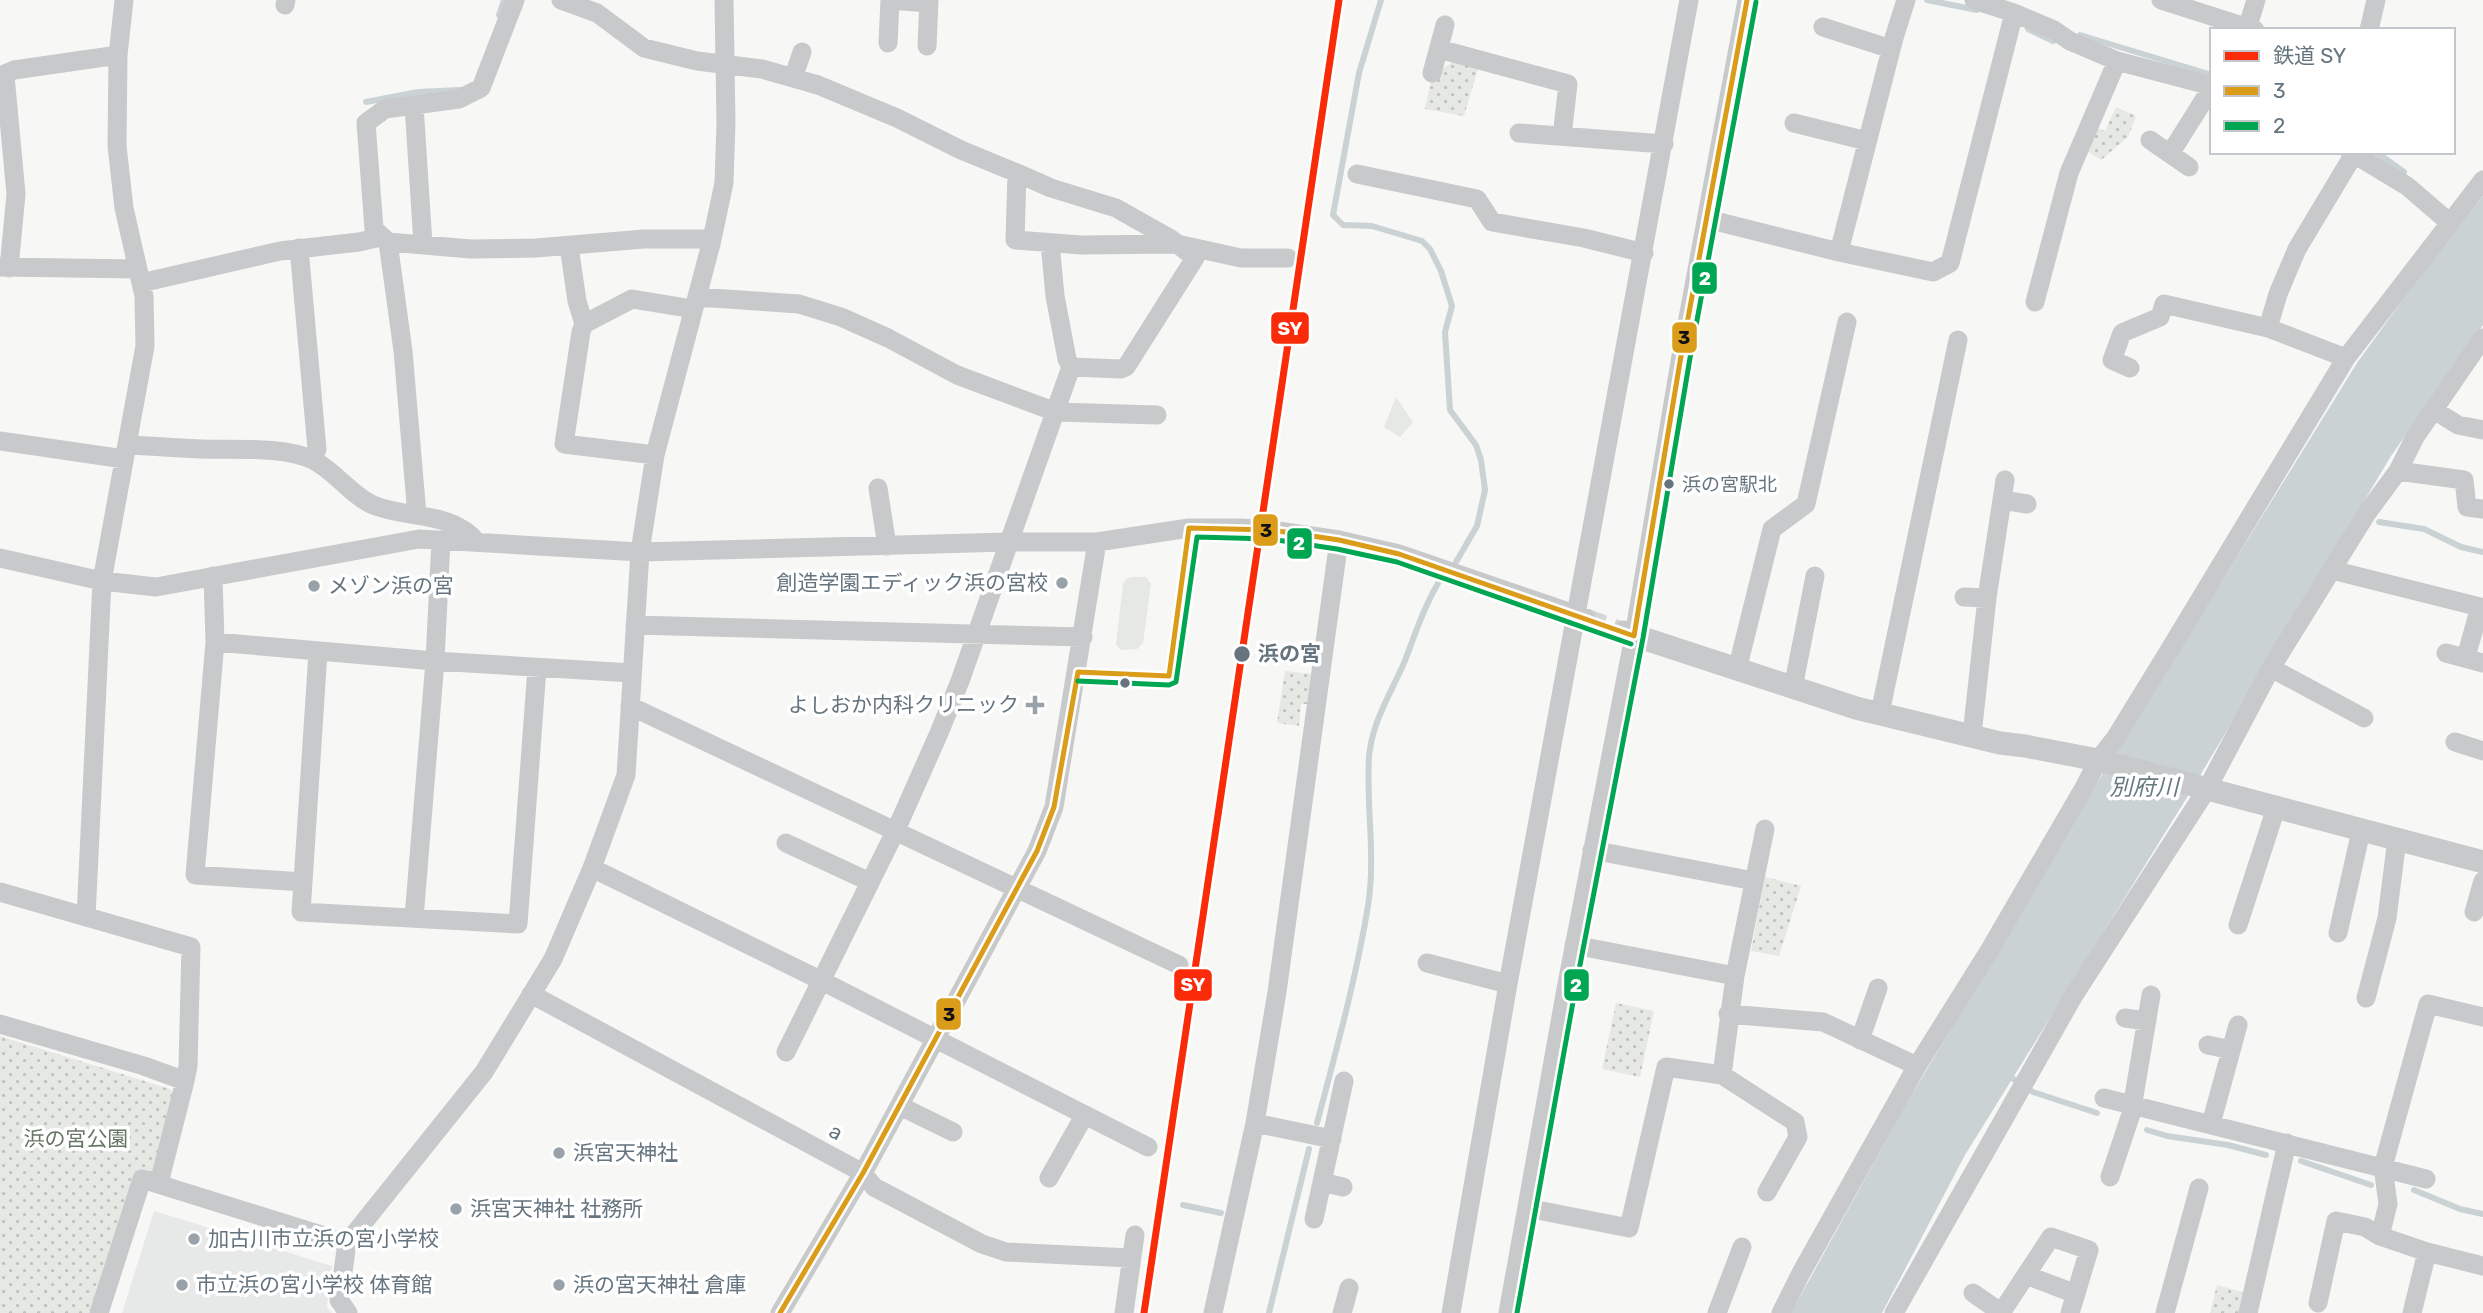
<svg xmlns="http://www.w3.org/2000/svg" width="2483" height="1313" font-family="Rubik,'Noto Sans JP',sans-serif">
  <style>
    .built { fill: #e7e9e8 }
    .grass { fill: #e6e8e4 }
    .park { fill: url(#park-dots) }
    .water { fill: #cad2d4 }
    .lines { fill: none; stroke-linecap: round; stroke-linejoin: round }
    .stream { stroke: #cad2d4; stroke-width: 6 }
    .minor-tunnel { stroke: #d2d6d8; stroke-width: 19; stroke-dasharray: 19 10; stroke-linecap: butt }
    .minor { stroke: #c8c9ca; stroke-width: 19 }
    .tertiary { stroke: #c8c9ca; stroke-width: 23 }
    .bus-1-casing { stroke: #fff; stroke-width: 10 }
    .bus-2-casing { stroke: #fff; stroke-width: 10 }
    .bus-1 { stroke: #da9c19; stroke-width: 5 }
    .bus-2 { stroke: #00a651; stroke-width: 5 }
    .rail-1-casing { stroke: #fff; stroke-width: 12 }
    .rail-1 { stroke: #fa2b08; stroke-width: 7 }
    .bus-dot { fill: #65747e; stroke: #fff; stroke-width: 2.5 }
    .poi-dot { fill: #98a2a8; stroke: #fff; stroke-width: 2.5 }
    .labels { text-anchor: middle; stroke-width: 7; stroke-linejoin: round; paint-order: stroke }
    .bus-label { font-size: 19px; fill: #65747e; stroke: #fff; text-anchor: start }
    .poi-label { font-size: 21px; fill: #65747e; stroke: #fff; text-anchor: start }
    .stop-label { font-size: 21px; font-weight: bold; fill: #65747e; stroke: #fff; text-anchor: start }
    .street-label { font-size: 21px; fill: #65747e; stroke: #fff }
    .park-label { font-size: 21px; fill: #677764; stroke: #fff }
    .water-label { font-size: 23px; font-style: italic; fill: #65797f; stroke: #fff }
    .line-badge { stroke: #fff; stroke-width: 2.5 }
    .badge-label { font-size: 19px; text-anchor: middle; font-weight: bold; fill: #fff }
    .pale-badge-label { font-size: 19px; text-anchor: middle; font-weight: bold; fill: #111 }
  </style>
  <defs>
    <pattern id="park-dots" width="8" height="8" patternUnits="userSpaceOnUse" patternTransform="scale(1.75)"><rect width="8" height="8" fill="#e6e8e4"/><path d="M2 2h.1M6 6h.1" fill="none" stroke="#bec1be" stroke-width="1.8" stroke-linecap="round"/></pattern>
  </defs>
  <rect width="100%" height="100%" fill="#f7f7f6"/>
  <path class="built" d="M 154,1211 L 332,1266 L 327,1307 L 332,1313 L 122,1313 Z"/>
  <path class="grass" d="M 1396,397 L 1413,422 L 1400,437 L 1384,427 Z
    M 1132,577 L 1146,577 L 1151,584 L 1143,643 L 1137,649 L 1121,650 L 1116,645 L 1123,583 L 1128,578 Z"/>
  <path class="park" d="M 1454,61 L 1478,69 L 1464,116 L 1425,109 L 1432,76 Z
    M 2116,107 L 2136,116 L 2128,137 L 2101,160 L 2087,151 L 2097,128 L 2105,131 Z
    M 1285,671 L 1311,674 L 1307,704 L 1301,704 L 1299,726 L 1277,723 Z
    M 1765,877 L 1801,886 L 1779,956 L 1751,951 Z
    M 1616,1003 L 1654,1011 L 1640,1077 L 1602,1069 Z
    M 0,1036 L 170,1089 L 176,1096 L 161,1164 L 128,1193 L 89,1313 L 0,1313 Z
    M 2217,1285 L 2246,1293 L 2240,1313 L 2210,1313 Z"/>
  <path class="water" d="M 2483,196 L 2483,325 L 2391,456 L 2186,799 L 1965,1155 L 1882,1313 L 1791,1313 L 1904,1108 L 2100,778 L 2357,363 L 2435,255 Z"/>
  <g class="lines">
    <path class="stream" d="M 1381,0 L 1359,73 L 1333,215 L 1343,225 L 1372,226 L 1422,241 L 1430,249 L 1441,271 L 1452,306 L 1445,332 L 1450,410 L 1476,445 L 1481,460 L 1485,490 L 1477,526 L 1456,562
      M 1927,0 L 1977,10
      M 499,15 L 504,0
      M 2028,29 L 2053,41 L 2060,38
      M 2080,35 L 2212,75
      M 366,102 L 418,92 L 460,90
      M 2376,152 L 2404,172
      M 2379,522 L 2424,529 L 2461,547 L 2483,552
      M 2006,1074 L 2033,1092 L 2097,1113
      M 1317,1123 C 1336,1051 1356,979 1368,906 C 1376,854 1366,808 1369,757 C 1372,722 1390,695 1404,663 C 1415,635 1424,606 1440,580
      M 2147,1130 L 2167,1136 L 2228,1145 L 2266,1155
      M 2301,1161 L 2371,1185
      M 2414,1190 L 2460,1209 L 2483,1214
      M 1183,1205 L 1221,1213
      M 1269,1313 L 1309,1149"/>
    <path class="minor-tunnel" d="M 1586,618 L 1624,632"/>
    <path class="minor" d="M 561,0 L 597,13 L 644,48 L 697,61 L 762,69 L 818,85 L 897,118 L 961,150 L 1017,173 L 1015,240 L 1081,245 L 1177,244 L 1241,258 L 1288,258
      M 890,0 L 929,3
      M 1906,0 L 1894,38 L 1839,252 L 1933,272 L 1950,263 L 2014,13
      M 1974,0 L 2014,13 L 2054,30 L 2070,41 L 2117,61 L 2212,86
      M 2161,0 L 2255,30
      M 285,5 L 286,0
      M 2248,26 L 2256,0
      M 1823,27 L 1891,49
      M 2369,30 L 2376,0
      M 888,43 L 890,0
      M 927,46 L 929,0
      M 1439,49 L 1568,84 L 1562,136
      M 1432,73 L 1445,25
      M 0,76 L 14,70 L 118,55
      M 5,76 L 16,194 L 9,268
      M 793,78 L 802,52
      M 414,105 L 423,244
      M 1794,123 L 1867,141
      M 1519,133 L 1664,144
      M 2150,140 L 2189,167
      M 2170,154 L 2212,87
      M 2354,154 L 2407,186 L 2450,223
      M 1017,173 L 1051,188 L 1116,208 L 1171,239 L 1195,258 L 1126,367 L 1121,369 L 1071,367
      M 1357,174 L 1477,199 L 1492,222 L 1584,238 L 1644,253
      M 1707,219 L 1839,252
      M 388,242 L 471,249 L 536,248 L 644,239 L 712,239
      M 569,246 L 577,301 L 584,324
      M 299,248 L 317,449 L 313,460
      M 0,267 L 137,269
      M 141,283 L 280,251 L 359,242 L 381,237
      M 697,297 L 799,304 L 841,317 L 888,338 L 957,375 L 1056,412 L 1157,415
      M 2035,302 L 2069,173 L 2117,61
      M 2346,358 L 2268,328 L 2278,294 L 2297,249 L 2354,154 L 2350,152
      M 2130,368 L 2112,360 L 2122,333 L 2160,317 L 2164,304 L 2268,328
      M 2434,410 L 2458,425 L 2483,430
      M 0,441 L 124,459
      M 127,445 C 152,446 177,448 202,449 C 233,450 285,446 313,460 C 335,471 351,495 373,505 C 407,519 452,511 477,542
      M 655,455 L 564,444 L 581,332 L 584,324 L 632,299 L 693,309
      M 2398,471 L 2464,480 L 2467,507 L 2483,509
      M 878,488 L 887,546
      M 2002,500 L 2027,504
      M 417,515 L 403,351 L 388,242 L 374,229 L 366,123 L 385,109 L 459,99 L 481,88 L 515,0
      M 0,558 L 102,581 L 156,587 L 419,539 L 640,552 L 1008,542 L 1097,542 L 1189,528 L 1240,528 L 1271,530 L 1339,540 L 1399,554 L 1586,618
      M 2332,570 L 2480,607 L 2466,657
      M 213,576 L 215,642 L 195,875 L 303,882 L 301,912 L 518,924 L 537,668
      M 1964,597 L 1987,598
      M 635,625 L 1083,637
      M 215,642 L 435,661 L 632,673
      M 2446,653 L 2483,663
      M 2271,668 L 2364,718
      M 1737,670 L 1772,529 L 1806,504 L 1847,322
      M 1793,688 L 1815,576
      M 630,706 L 1179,965
      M 1880,713 L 1958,340
      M 1972,735 L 1987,598 L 2005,480
      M 2455,742 L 2483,751
      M 786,843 L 870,882
      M 1592,850 L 1754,881
      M 592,868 L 822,981 L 1148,1147
      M 303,882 L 318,652
      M 0,892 L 191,947 L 188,1066 L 185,1081
      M 2474,912 L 2483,881
      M 86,917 L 102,581 L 145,346 L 144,296 L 124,208 L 117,146 L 118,55 L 124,0
      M 414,918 L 435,661 L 441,540
      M 2238,925 L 2276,808
      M 2338,933 L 2361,831
      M 1574,945 L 1735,976
      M 1427,963 L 1508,984
      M 531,994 L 863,1173 L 874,1187 L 982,1244 L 1006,1252 L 1131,1258
      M 2366,998 L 2387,918 L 2397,839
      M 1728,1014 L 1823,1022 L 1917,1066
      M 2125,1018 L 2147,1021
      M 0,1024 L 144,1066 L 185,1081 L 159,1183
      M 1860,1040 L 1878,988
      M 2208,1045 L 2231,1050
      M 786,1052 L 896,830 L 939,733 L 960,681 L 1071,367 L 1067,359 L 1055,296 L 1050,243
      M 1722,1075 L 1735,976 L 1765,829
      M 2104,1098 L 2426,1179
      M 900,1106 L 953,1132
      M 1255,1123 L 1332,1139
      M 2211,1124 L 2238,1025
      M 2110,1177 L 2131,1114 L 2151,995
      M 1049,1178 L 1084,1116
      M 1322,1182 L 1343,1187
      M 1527,1208 L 1629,1228 L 1666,1067 L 1722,1075 L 1795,1122 L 1798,1137 L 1767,1192
      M 1314,1219 L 1344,1081
      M 2380,1236 L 2388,1204 L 2383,1167 L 2428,1004 L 2483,1017
      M 2026,1275 L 2076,1294
      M 1973,1293 L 2002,1313
      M 2318,1303 L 2336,1221 L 2365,1227 L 2380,1236 L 2427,1252 L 2483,1266
      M 99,1313 L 142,1179 L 347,1243
      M 348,1313 L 339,1300 L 347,1243 L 484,1072 L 553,959 L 592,868 L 626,775 L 640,552 L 655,455 L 711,244 L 724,183 L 726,123 L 724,0
      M 780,1313 L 863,1173 L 1037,851 L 1054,807 L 1097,542
      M 1124,1313 L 1135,1235
      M 1213,1313 L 1255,1123 L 1277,992 L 1339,540
      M 1342,1313 L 1349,1288
      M 1451,1313 L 1508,984 L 1689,0
      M 1508,1313 L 1566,989 L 1634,636 L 1681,356 L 1747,0
      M 1717,1313 L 1742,1247
      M 1781,1313 L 1801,1273 L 1917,1066 L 1989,951 L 2085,786 L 2098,760 L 2116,737 L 2167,654 L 2346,358 L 2483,180
      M 1894,1313 L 2074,995 L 2207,789 L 2271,668 L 2367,513 L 2398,471 L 2415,437 L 2483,338
      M 2001,1313 L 2051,1237 L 2089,1250 L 2070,1313
      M 2165,1313 L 2199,1188
      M 2248,1313 L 2287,1143
      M 2412,1313 L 2427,1252"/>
    <path class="tertiary" d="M 1624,632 L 1856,708 L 2000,743 L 2025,746 L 2098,760 L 2483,862"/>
    <defs>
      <path id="bus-1" d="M 780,1313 L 863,1173 L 1037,851 L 1054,807 L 1078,672 L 1169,676 L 1189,528 L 1271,530 L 1339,540 L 1399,554 L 1634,636 L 1681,356 L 1747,0"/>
      <path id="bus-2" d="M 1078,681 L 1169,685 L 1176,682 L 1197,537 L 1270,539 L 1337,549 L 1397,562 L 1631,644
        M 1517,1313 L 1575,991 L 1643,638 L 1690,358 L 1756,2"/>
    </defs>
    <use href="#bus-1" class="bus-1-casing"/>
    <use href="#bus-2" class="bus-2-casing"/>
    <use href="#bus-1" class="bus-1"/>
    <use href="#bus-2" class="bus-2"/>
    <defs>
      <path id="rail-1" d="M 1144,1313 L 1339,0"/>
    </defs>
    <use href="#rail-1" class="rail-1-casing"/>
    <use href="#rail-1" class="rail-1"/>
  </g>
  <g class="bus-dot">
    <circle cx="1669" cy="484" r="6"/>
    <circle cx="1242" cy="654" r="9"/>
    <circle cx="1125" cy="683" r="6"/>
  </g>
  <g class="poi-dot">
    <circle cx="1062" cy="583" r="7"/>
    <circle cx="314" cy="586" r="7"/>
    <path d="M1031.5 694.5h7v7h7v7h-7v7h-7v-7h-7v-7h7z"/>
    <circle cx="559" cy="1153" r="7"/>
    <circle cx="456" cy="1209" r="7"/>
    <circle cx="194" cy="1239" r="7"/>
    <circle cx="182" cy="1285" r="7"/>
    <circle cx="559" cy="1285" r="7"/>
  </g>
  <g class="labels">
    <g class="bus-label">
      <text x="1682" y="491">浜の宮駅北</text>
    </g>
    <g class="poi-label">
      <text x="1048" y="590" text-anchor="end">創造学園エディック浜の宮校</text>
      <text x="328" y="593">メゾン浜の宮</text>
      <text x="1019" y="712" text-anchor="end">よしおか内科クリニック</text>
      <text x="573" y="1160">浜宮天神社</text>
      <text x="470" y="1216">浜宮天神社 社務所</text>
      <text x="208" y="1246">加古川市立浜の宮小学校</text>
      <text x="196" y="1292">市立浜の宮小学校 体育館</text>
      <text x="573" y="1292">浜の宮天神社 倉庫</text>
    </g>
    <g class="stop-label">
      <text x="1258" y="661">浜の宮</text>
    </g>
    <g class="street-label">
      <text transform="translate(836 1132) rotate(28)" y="7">a</text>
    </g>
    <g class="park-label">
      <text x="76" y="1146">浜の宮公園</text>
    </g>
    <g class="water-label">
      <text x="2144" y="795">別府川</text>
    </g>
  </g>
  <g class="line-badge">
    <rect x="1691" y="261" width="27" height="34" rx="7" fill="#00a651"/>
    <rect x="1270" y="311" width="40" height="34" rx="7" fill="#fa2b08"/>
    <rect x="1671" y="321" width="27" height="33" rx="7" fill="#da9c19"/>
    <rect x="1252" y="513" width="27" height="34" rx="7" fill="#da9c19"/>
    <rect x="1286" y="527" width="27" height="33" rx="7" fill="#00a651"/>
    <rect x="1173" y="968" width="40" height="34" rx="7" fill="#fa2b08"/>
    <rect x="1563" y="968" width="27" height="34" rx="7" fill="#00a651"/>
    <rect x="935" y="997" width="27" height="34" rx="7" fill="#da9c19"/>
  </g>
  <g class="badge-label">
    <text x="1705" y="285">2</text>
    <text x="1290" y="335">SY</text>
    <text x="1299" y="550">2</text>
    <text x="1193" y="991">SY</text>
    <text x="1576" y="992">2</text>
  </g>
  <g class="pale-badge-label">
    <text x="1684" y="344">3</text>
    <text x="1266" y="537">3</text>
    <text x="949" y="1021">3</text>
  </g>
  <rect x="2210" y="28" width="245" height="126" fill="#ffffff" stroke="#c1c7cb" stroke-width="2"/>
  <rect x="2224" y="51" width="35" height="10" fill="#fa2b08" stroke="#c1c7cb" stroke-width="2"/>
  <text x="2273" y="63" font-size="21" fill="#65747e">鉄道 SY</text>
  <rect x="2224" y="86" width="35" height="10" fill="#da9c19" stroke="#c1c7cb" stroke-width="2"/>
  <text x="2273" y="98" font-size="21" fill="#65747e">3</text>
  <rect x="2224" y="121" width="35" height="10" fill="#00a651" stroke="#c1c7cb" stroke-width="2"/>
  <text x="2273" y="133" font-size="21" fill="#65747e">2</text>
</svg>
